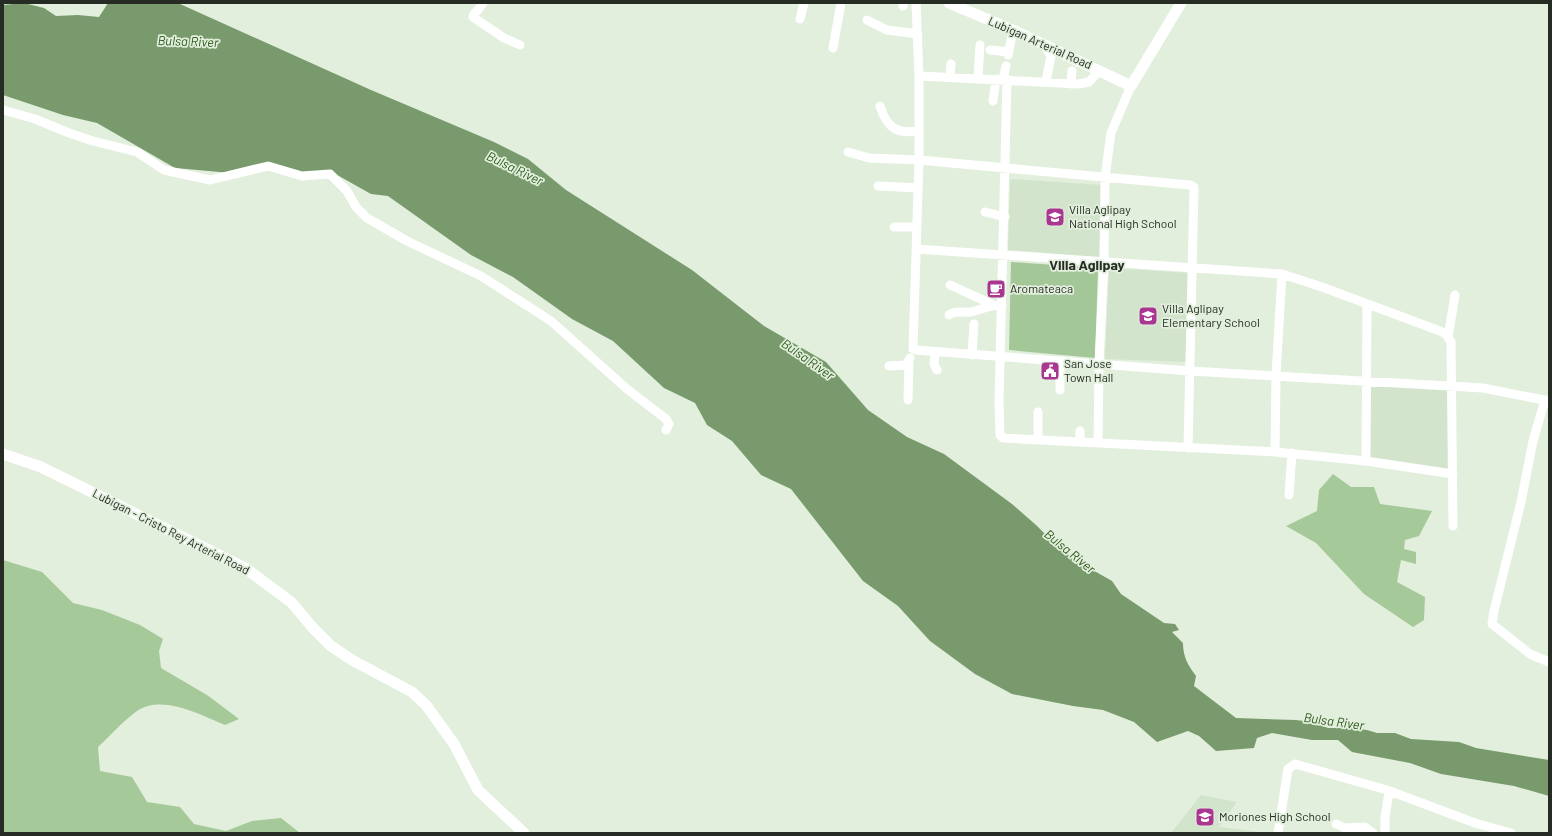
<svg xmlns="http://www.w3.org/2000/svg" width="1552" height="836" font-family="Barlow,sans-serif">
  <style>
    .built { fill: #d2e4cc }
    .green { fill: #a4c798 }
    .forest { fill: #a5c999 }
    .water { fill: #789a6c }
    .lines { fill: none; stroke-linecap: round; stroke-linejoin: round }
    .minor { stroke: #fff; stroke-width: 9 }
    .major { stroke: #fff; stroke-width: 11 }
    .labels { text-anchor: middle; stroke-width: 3.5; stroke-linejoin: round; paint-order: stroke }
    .street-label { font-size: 12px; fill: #262b24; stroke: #e2efdd }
    .poi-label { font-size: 12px; fill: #262b24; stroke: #e2efdd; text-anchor: start }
    .water-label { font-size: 13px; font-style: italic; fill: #2e5b1c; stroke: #e2efdd }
    .quarter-label { font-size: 14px; font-weight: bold; fill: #262b24; stroke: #e2efdd }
  </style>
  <rect width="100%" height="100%" fill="#e2efdd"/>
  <path class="built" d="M 1012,179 L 1103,185 L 1099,257 L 1008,250 L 1010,180 Z
    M 1109,268 L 1190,273 L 1187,362 L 1105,359 Z
    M 1370,384 L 1448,389 L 1450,471 L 1368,458 Z
    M 1201,795 L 1237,802 L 1219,827 L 1268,833 L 1171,833 Z"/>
  <path class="green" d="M 1011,262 L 1098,268 L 1095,358 L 1009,350 Z"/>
  <path class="forest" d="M 1333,474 L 1351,487 L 1374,487 L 1380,504 L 1432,511 L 1419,536 L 1405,540 L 1404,549 L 1416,552 L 1416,564 L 1401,560 L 1397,582 L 1425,597 L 1424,620 L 1413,627 L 1364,594 L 1316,543 L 1286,526 L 1317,511 L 1319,490 Z
    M 3,560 L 42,572 L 73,603 L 102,610 L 140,625 L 163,639 L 159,651 L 161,668 L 207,695 L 239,719 L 225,725 C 200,715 163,694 137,711 C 123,721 111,735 98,747 L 100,771 L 132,777 L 147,802 L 180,807 L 194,824 L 226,831 L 252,821 L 281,818 L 300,833 L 3,833 Z"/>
  <path class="water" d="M 24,3 L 44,8 L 56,16 L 78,15 L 99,17 L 108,3 L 180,4 L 371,90 L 494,142 L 528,159 L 566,190 L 692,270 L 764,326 L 826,362 L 868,410 L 907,437 L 944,454 L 1012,504 L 1036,525 L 1056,545 L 1075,560 L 1112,581 L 1121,594 L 1164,623 L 1175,624 L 1179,630 L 1172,632 L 1183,643 C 1183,657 1188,665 1196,676 L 1194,686 L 1236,718 L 1296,720 L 1312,722 L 1328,728 L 1350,728 L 1367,730 L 1377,733 L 1395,733 L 1411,739 L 1459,742 L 1476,748 L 1549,760 L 1549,796 L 1514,786 L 1441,774 L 1410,763 L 1352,752 L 1338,740 L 1312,740 L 1272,733 L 1257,738 L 1254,748 L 1216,751 L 1199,736 L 1188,731 L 1157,742 L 1134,722 L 1103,710 L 1073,706 L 1012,694 L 975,674 L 930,641 L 898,606 L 863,581 L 791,489 L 761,475 L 732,441 L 707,425 L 695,403 L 664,388 L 613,341 L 572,319 L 513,277 L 471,255 L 388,196 L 371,194 L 330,171 L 303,175 L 269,163 L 231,173 L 175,168 L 97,123 L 63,115 L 3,95 L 3,5 Z"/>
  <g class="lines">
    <path class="minor" d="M 483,3 L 478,10 L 474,14 L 473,17 L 504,38 L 520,45
      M 903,3 L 903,6
      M 916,3 L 919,76
      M 800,19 L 804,3
      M 867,20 L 887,30 L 918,34
      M 1044,45 L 1051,56 L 1046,81
      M 833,48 L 841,3
      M 990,50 L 1009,52
      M 1008,55 L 1013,30
      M 1100,70 L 1089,82 L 1079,84 L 919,76 L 919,160 L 913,349 L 916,350 L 1190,371 L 1483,388 L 1549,401
      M 950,77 L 951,64
      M 978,78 L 980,45
      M 1003,79 L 1006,66
      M 1007,79 L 999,402 L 1000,435 L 1003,438 L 1275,452 L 1366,461 L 1367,305
      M 1071,84 L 1072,71
      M 993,101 L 996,79
      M 880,106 C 887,128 896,134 919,131
      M 3,110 L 35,119 L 69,133 L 93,141 L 137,152 L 164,170 L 210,180 L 268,166 L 302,176 L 330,174 L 347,191 L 356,207 L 367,218 L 407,241 L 481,276 L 551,321 L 627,389 L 666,419 L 669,424 L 666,430
      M 848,152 L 869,158 L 919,160 L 1190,185 L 1194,187 L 1188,448
      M 878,186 L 918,188
      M 985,212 L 1005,217
      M 894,227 L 917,227
      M 916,249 L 1282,274 L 1322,287 L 1440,331 L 1446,334 L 1451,342 L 1453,526
      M 950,285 L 994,305
      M 949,315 C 955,310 964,313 971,312 C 983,309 989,305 1002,305
      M 1448,337 L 1455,295
      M 935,352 L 934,364 L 937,370
      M 972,355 L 974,324
      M 1060,361 L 1060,390
      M 889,366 L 906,365 L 910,358
      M 908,400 L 909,362
      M 1545,400 L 1533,441 L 1521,502 L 1494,611 L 1492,624 L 1530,654 L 1549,662
      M 1038,412 L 1038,440
      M 1080,431 L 1080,442
      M 1098,443 L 1099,363 L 1104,262 L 1105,178 L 1111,133 L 1131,86
      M 1275,452 L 1276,375 L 1282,274
      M 1366,461 L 1453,474
      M 1289,495 L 1292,453
      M 1387,790 L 1475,823 L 1511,833
      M 1336,824 L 1345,828 L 1365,827 L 1373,833
      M 1278,833 L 1288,769 L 1295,764 L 1387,790 L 1389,793 L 1385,817 L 1385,833"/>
    <path class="major" d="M 949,3 L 1013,30 L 1131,86 L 1181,3
      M 3,454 L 41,467 L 245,568 L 291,602 L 313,628 L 331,646 L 352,660 L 412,692 L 426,705 L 454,744 L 478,790 L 524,833"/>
  </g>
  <defs>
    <symbol id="school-square" viewBox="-11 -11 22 22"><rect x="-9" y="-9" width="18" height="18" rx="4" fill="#a93691" stroke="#e2efdd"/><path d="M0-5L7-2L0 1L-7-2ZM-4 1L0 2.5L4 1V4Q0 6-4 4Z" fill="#fff"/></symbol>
    <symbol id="cafe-square" viewBox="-11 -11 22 22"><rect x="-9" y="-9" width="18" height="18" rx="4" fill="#a93691" stroke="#e2efdd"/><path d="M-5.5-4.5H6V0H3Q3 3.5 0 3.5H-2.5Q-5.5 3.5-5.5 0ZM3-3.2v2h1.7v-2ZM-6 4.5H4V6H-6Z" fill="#fff"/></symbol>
    <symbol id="civic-square" viewBox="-11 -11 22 22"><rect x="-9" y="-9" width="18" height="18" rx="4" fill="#a93691" stroke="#e2efdd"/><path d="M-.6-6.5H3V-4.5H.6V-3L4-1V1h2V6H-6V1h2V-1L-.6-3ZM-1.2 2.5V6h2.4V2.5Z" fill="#fff"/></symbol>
  </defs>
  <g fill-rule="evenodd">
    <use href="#school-square" x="1044" y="206" width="22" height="22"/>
    <use href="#cafe-square" x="985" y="278" width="22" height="22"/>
    <use href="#school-square" x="1137" y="305" width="22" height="22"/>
    <use href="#civic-square" x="1039" y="360" width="22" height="22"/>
    <use href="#school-square" x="1194" y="806" width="22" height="22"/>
  </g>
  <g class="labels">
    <g class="street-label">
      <text transform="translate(1040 43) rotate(24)" y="4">Lubigan Arterial Road</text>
      <text transform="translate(171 532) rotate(27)" y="4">Lubigan - Cristo Rey Arterial Road</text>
    </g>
    <g class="poi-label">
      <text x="1069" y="214">Villa Aglipay<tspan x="1069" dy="14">National High School</tspan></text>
      <text x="1010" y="293">Aromateaca</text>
      <text x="1162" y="313">Villa Aglipay<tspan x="1162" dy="14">Elementary School</tspan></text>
      <text x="1064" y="368">San Jose<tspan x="1064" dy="14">Town Hall</tspan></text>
      <text x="1219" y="821">Moriones High School</text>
    </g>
    <g class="water-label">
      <text transform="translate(188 41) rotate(2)" y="5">Bulsa River</text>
      <text transform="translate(515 168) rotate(26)" y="5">Bulsa River</text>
      <text transform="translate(808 359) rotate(35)" y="5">Bulsa River</text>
      <text transform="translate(1070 551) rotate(39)" y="5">Bulsa River</text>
      <text transform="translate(1334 721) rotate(8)" y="5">Bulsa River</text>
    </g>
    <g class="quarter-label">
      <text x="1087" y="270">Villa Aglipay</text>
    </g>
  </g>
  <rect width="1552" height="836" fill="none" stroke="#262b24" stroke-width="8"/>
</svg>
